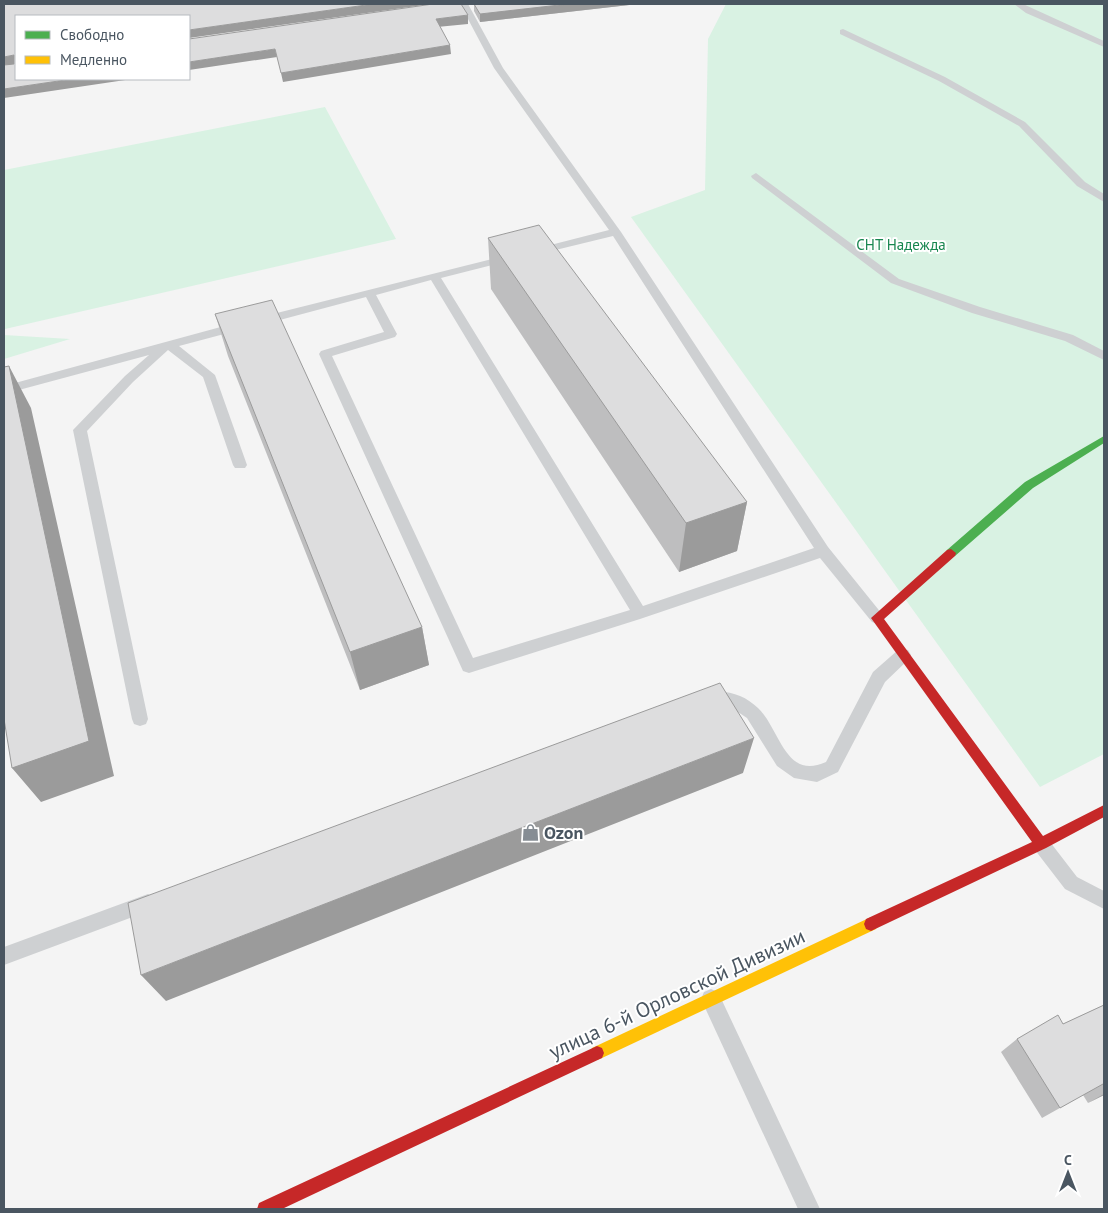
<svg xmlns="http://www.w3.org/2000/svg" width="1108" height="1213" font-family="'PT Sans',sans-serif">
  <style>
    .green { fill: #d9f2e3 }
    .lines { fill: none; stroke-linecap: round; stroke-linejoin: round }
    .lane { fill: #ced0d2; fill-rule: evenodd }
    .fast { fill: #4caf50; fill-rule: evenodd }
    .slow { fill: #ffc107; fill-rule: evenodd }
    .jam { fill: #c62828; fill-rule: evenodd }
    .wall { fill: #bebebf }
    .shaded-wall { fill: #9b9b9b }
    .building { fill: #ddddde; stroke: #9b9b9b }
    .labels { text-anchor: middle; stroke-width: 4; stroke-linejoin: round; paint-order: stroke }
    .far-park-label { font-size: 15px; fill: #17864f; stroke: #fff }
    .poi-label { font-size: 18px; font-weight: bold; fill: #4a5661; stroke: #fff; text-anchor: start }
    .near-street-label { font-size: 21px; fill: #4a5661; stroke: #fff }
  </style>
  <rect width="100%" height="100%" fill="#f4f4f4"/>
  <path class="green" d="M 726,4 L 1104,4 L 1104,754 L 1040,787 L 631,217 L 705,190 L 708,39 Z
    M 325,107 L 396,239 L 5,329 L 4,170 Z
    M 4,335 L 70,339 L 4,359 Z"/>
  <g class="lines">
    <path class="lane" d="M 460,4 L 468,4 L 503,68 L 621,232 L 828,547 L 882,614 L 885,618 L 882,622 L 877,624 L 872,622 L 820,558 L 640,619 L 469,673 L 463,671 L 319,354 L 321,351 L 384,332 L 366,297 L 261,325 L 257,324 L 255,321 L 257,318 L 508,255 L 512,256 L 514,258 L 512,260 L 441,278 L 643,606 L 814,548 L 613,236 L 535,255 L 529,252 L 531,250 L 609,230 L 494,68 ZM 431,280 L 630,610 L 473,658 L 332,356 L 395,337 L 397,334 L 376,295 Z
      M 1014,4 L 1023,4 L 1104,41 L 1104,47 L 1026,13 Z
      M 843,29 L 945,77 L 1025,122 L 1085,182 L 1104,194 L 1104,202 L 1077,186 L 1019,126 L 939,81 L 840,34 L 840,30 Z
      M 756,173 L 899,279 L 980,307 L 1073,335 L 1104,351 L 1104,360 L 1065,341 L 972,313 L 891,283 L 752,178 L 751,176 Z
      M 239,322 L 245,326 L 243,329 L 179,346 L 215,375 L 247,465 L 245,468 L 235,468 L 233,465 L 203,377 L 168,350 L 133,382 L 87,431 L 148,719 L 146,724 L 140,726 L 134,724 L 132,719 L 73,430 L 125,376 L 149,355 L 4,394 L 4,386 Z
      M 903,649 L 908,650 L 911,655 L 908,660 L 885,682 L 838,772 L 817,782 L 794,778 L 777,766 L 747,718 L 729,706 L 710,706 L 704,704 L 702,699 L 704,694 C 723,688 744,694 758,708 C 780,729 785,781 826,762 L 873,672 L 898,650 Z
      M 1041,836 L 1047,838 L 1077,877 L 1104,891 L 1104,909 L 1065,889 L 1035,850 L 1032,844 L 1035,838 Z
      M 148,894 L 154,897 L 157,903 L 154,909 L 4,965 L 4,947 Z
      M 711,989 L 718,992 L 820,1209 L 798,1209 L 701,999 L 704,992 Z"/>
    <path class="fast" d="M 1104,436 L 1104,443 L 1033,488 L 955,556 L 947,556 L 946,553 L 947,550 L 1025,482 Z"/>
    <path class="slow" d="M 871,917 L 876,919 L 878,924 L 876,929 L 602,1058 L 597,1060 L 592,1058 L 590,1053 L 592,1048 Z"/>
    <path class="jam" d="M 951,549 L 956,553 L 955,556 L 884,619 L 1043,836 L 1104,805 L 1104,817 L 1046,848 L 871,931 L 866,929 L 864,924 L 866,919 L 1032,842 L 871,618 L 947,550 Z
      M 597,1046 L 602,1048 L 604,1053 L 602,1058 L 282,1209 L 257,1209 L 259,1203 Z"/>
  </g>
  <path class="wall" d="M 474,4 L 638,4 L 480,22 L 474,11 Z
    M 488,238 L 747,502 L 737,551 L 679,572 L 491,289 Z
    M 215,314 L 422,627 L 429,665 L 360,690 L 228,356 Z
    M 1104,1005 L 1104,1095 L 1088,1103 L 1083,1095 L 1042,1118 L 1001,1052 L 1017,1039 L 1063,1024 Z"/>
  <path class="shaded-wall" d="M 373,4 L 431,4 L 189,38 L 189,30 Z
    M 568,4 L 638,4 L 480,22 L 480,14 Z
    M 468,15 L 468,24 L 437,27 L 436,19 Z
    M 450,45 L 451,54 L 283,82 L 281,73 Z
    M 275,49 L 277,57 L 189,70 L 189,62 Z
    M 14,55 L 16,64 L 4,66 L 4,57 Z
    M 72,79 L 132,79 L 4,98 L 4,89 Z
    M 9,366 L 31,408 L 114,776 L 41,802 L 12,768 Z
    M 747,502 L 737,551 L 679,572 L 686,523 Z
    M 422,627 L 429,665 L 360,690 L 350,652 Z
    M 754,738 L 743,773 L 166,1001 L 141,975 Z
    M 1104,1094 L 1104,1095 L 1088,1103 Z"/>
  <path class="building" d="M 4,4 L 373,4 L 189,30 L 189,16 L 16,16 L 16,79 L 72,79 L 4,89 L 4,65 L 14,64 L 14,55 L 4,57 Z
    M 433,4 L 461,4 L 468,15 L 436,19 L 450,45 L 281,73 L 275,49 L 189,62 L 189,39 Z
    M 474,4 L 568,4 L 480,14 Z
    M 539,225 L 747,502 L 686,523 L 488,238 Z
    M 272,300 L 422,627 L 350,652 L 215,314 Z
    M 9,366 L 89,741 L 12,768 L 4,719 L 4,367 Z
    M 720,683 L 754,738 L 141,975 L 128,903 Z
    M 1104,1005 L 1104,1086 L 1103,1084 L 1060,1108 L 1017,1039 L 1058,1015 L 1063,1024 Z"/>
  <defs>
    <symbol id="shop-bare" viewBox="-9 -9 18 18"><path d="M-5-2.5h2.3a2.7 3.5 0 0 1 5.4 0H5L5.5 6h-11ZM-1.5-2.5h3a1.5 2.3 0 0 0-3 0Z" fill="#868d94" stroke="#fff" stroke-width="2.5" paint-order="stroke"/></symbol>
  </defs>
  <g fill-rule="evenodd">
    <use href="#shop-bare" x="518" y="820" width="25" height="25"/>
  </g>
  <g class="labels">
    <g class="far-park-label">
      <text x="901" y="250">СНТ Надежда</text>
    </g>
    <g class="poi-label">
      <text x="544" y="839">Ozon</text>
    </g>
    <g class="near-street-label">
      <text transform="translate(677 994) rotate(-25)" y="7">улица 6-й Орловской Дивизии</text>
    </g>
  </g>
  <rect width="1108" height="1213" fill="none" stroke="#4a5661" stroke-width="10"/>
  <rect x="15" y="15" width="175" height="65" fill="#ffffff" stroke="#b7bbc0"/>
  <rect x="25" y="31" width="25" height="8" fill="#4caf50" stroke="#b7bbc0"/>
  <text x="60" y="40" font-size="15" fill="#4a5661">Свободно</text>
  <rect x="25" y="56" width="25" height="8" fill="#ffc107" stroke="#b7bbc0"/>
  <text x="60" y="65" font-size="15" fill="#4a5661">Медленно</text>
  <g transform="translate(1068 1173)" stroke="#ffffff" stroke-width="4" paint-order="stroke">
  <path d="M0-4L9 19L0 12L-9 19Z" fill="#4a5661"/>
  <text y="-8" font-size="14" font-weight="bold" text-anchor="middle" fill="#4a5661">С</text>
  </g>
</svg>
